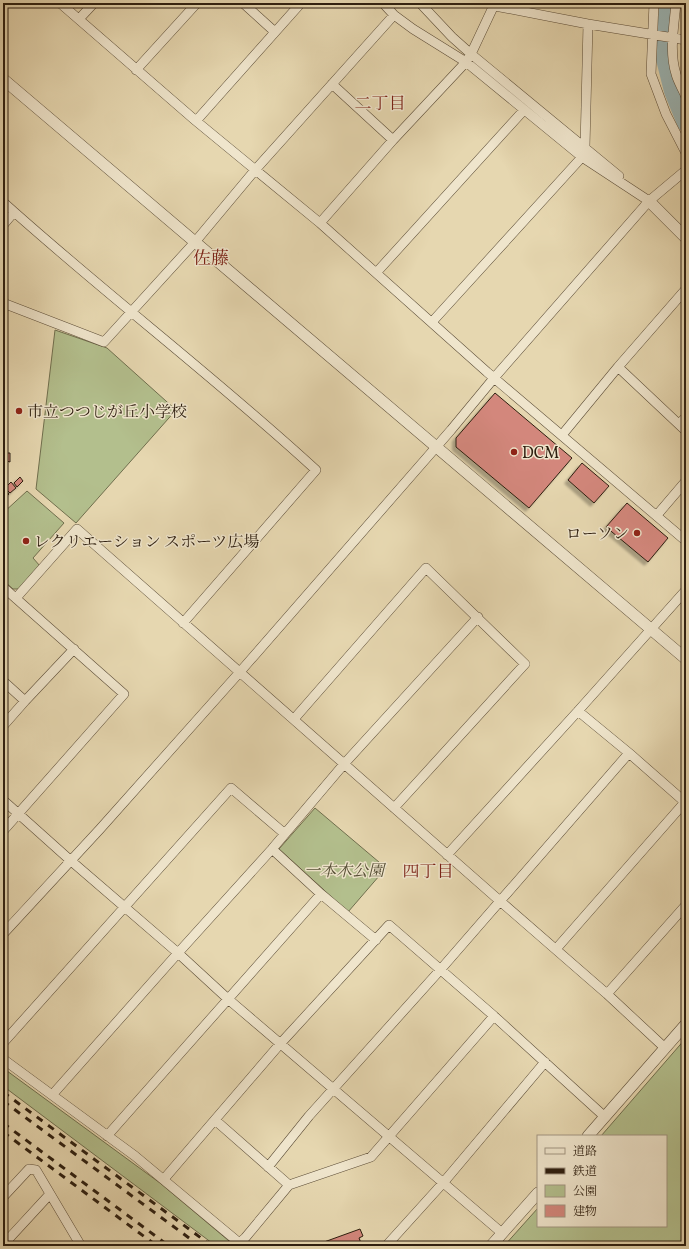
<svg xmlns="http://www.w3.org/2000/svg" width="689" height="1249" font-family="Vollkorn,'Noto Serif JP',serif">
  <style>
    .green { fill: #b3bf8d; stroke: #706f4e }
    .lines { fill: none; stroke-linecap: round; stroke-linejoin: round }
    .river { stroke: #9cb7b7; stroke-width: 18 }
    .building { fill: #d3877c; stroke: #2e1f10; filter: url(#shadow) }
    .minor-casing { stroke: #5c4d38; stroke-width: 10 }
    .tertiary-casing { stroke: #5c4d38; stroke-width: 12 }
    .minor { stroke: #efe5cc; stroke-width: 9 }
    .tertiary { stroke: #efe5cc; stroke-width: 11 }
    .rail { stroke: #2e1f10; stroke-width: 3; stroke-dasharray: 7 7; stroke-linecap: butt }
    .poi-dot { fill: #8f2418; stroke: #efe5cc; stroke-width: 1.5 }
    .labels { text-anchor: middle; stroke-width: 3; stroke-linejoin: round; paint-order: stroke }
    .poi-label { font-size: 16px; fill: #2e1f10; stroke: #efe5cc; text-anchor: start }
    .park-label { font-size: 16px; font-style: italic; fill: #564f36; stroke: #efe5cc }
    .neighbourhood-label { font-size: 17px; fill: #7a1f14; stroke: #efe5cc }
    .quarter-label { font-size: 18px; fill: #7a1f14; stroke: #efe5cc }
  </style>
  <defs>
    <filter id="shadow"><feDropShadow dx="-3.5" dy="3.5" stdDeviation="1" flood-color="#0004"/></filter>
  </defs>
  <rect width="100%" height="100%" fill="#e6d7b0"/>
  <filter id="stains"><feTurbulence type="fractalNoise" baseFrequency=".005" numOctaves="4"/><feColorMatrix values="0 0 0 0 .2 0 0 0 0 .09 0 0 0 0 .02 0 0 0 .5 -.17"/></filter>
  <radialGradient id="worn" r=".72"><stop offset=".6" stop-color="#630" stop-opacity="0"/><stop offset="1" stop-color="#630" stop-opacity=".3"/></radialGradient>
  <path class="green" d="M 55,330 L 107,348 L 176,410 L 76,523 L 36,489 Z
    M 27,491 L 64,523 L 33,558 L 40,566 L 19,589 L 13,589 L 3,580 L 3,513 Z
    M 315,808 L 386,868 L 348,912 L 279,849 Z
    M 686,1038 L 686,1246 L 504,1246 L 538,1208 L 538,1226 L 666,1226 L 666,1136 L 601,1136 Z
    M 3,1068 L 160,1183 L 235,1246 L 216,1246 L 3,1086 Z"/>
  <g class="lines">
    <path class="river" d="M 668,3 L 665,59 L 673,91 L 686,123"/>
  </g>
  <path class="building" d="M 495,393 L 572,458 L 529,508 L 456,447 L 456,438 Z
    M 3,445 L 5,445 L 5,453 L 10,453 L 10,462 L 7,461 L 7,464 L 3,464 Z
    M 582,463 L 609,486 L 594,503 L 568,480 Z
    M 20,477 L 23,481 L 17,487 L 14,483 Z
    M 11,482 L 16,488 L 10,493 L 5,488 Z
    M 4,489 L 9,494 L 3,500 L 3,490 Z
    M 627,503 L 668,538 L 648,562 L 606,527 Z
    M 360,1229 L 363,1236 L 359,1238 L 361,1243 L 352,1246 L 313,1246 Z"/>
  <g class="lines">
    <defs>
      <path id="minor" d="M 60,3 L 196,121 L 320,223 L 487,372 L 686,541
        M 243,3 L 275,32
        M 383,3 L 394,15 L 413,29 L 466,62 L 582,157 L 649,201
        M 420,3 L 452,37 L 471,54 L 619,176
        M 654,3 L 651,74 L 666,114 L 686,153
        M 676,3 C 674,26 669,52 676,74 C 678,82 683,89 686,97
        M 495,6 L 588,24 L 686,40
        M 79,19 L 94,3
        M 136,70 L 197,3
        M 332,84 L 393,140
        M 196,121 L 301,3
        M 585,147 L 588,24
        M 3,202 C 105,294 215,377 316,470 L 183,623
        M 320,223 L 393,140 L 466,62 L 471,54 L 495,3
        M 3,225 L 14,212
        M 376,273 L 524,110
        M 3,303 L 104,342 L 195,242 L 256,169 L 394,15
        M 432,322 L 582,157
        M 618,367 L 686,431
        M 679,424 L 686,417
        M 562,435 L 618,367 L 686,289
        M 657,515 L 686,481
        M 3,587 L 124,694 L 3,831
        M 16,598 L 77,529 L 500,901 L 607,994 L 665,1048
        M 3,681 L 25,701
        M 578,711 L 629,753 L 686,803
        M 294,719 L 426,568 L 525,664 L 394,808
        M 3,726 L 25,701 L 74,649
        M 3,800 L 70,860 L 178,953 L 228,999 L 502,1233
        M 272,849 L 321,894 L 376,940
        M 447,855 L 578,711 L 686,590
        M 3,934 L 100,829 L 239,673 L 451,430 L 494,378 L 649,201 L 686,170
        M 556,949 L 685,802
        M 607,994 L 686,905
        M 3,1043 L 231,788 L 285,834
        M 3,1059 L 135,1156 L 243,1246
        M 53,1094 L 178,953 L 272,849 L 344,764 L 478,617
        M 215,1120 L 289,1185 L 245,1238 L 239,1243
        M 107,1136 L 321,894
        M 268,1167 L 309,1116 L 441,969 L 629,753
        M 164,1179 L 280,1044 L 389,925 L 494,1016 L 605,1117
        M 289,1185 L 371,1157 L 494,1016
        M 3,1197 L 29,1169 L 36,1170 L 81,1246
        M 3,1245 L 50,1194
        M 386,1246 L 443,1183 L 545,1062"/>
      <path id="tertiary" d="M 3,79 L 686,659
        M 649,201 L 686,238
        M 588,1136 L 686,1024
        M 491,1246 L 538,1193"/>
    </defs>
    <use href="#minor" class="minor-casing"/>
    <use href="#tertiary" class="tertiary-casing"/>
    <use href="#minor" class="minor"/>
    <use href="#tertiary" class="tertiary"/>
    <path class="rail" d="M 3,1092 L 212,1246
      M 3,1101 L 200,1246
      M 3,1123 L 169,1246
      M 3,1132 L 157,1246"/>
  </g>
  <g class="poi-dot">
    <circle cx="19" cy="411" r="4"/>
    <circle cx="514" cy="452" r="4"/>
    <circle cx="637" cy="533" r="4"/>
    <circle cx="26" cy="541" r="4"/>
  </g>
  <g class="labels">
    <g class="poi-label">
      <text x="27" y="417">市立つつじが丘小学校</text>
      <text x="522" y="458">DCM</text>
      <text x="629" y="539" text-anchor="end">ローソン</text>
      <text x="34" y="547">レクリエーション スポーツ広場</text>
    </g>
    <g class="park-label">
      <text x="344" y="876">一本木公園</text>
    </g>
    <g class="neighbourhood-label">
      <text x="380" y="109">二丁目</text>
      <text x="428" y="877">四丁目</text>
    </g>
    <g class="quarter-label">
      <text x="211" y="264">佐藤</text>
    </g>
  </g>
  <rect width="689" height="1249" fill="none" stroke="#e6d7b0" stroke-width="16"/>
  <rect x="4" y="4" width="681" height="1241" fill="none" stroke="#2e1f10" stroke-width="2"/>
  <rect x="8" y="8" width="673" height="1233" fill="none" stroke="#2e1f10"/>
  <rect x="537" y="1135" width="130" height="92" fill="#efe5cc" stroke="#a29681"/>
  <rect x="545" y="1148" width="20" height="6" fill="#efe5cc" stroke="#a29681"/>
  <text x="573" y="1155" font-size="12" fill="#2e1f10">道路</text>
  <rect x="545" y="1168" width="20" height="6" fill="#2e1f10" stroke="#a29681"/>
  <text x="573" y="1175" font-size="12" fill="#2e1f10">鉄道</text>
  <rect x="545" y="1185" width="20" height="12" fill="#b3bf8d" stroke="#a29681"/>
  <text x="573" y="1195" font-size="12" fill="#2e1f10">公園</text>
  <rect x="545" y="1205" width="20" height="12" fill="#d3877c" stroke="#a29681"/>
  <text x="573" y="1215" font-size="12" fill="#2e1f10">建物</text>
  <rect width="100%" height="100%" filter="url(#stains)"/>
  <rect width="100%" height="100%" fill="url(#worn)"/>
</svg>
